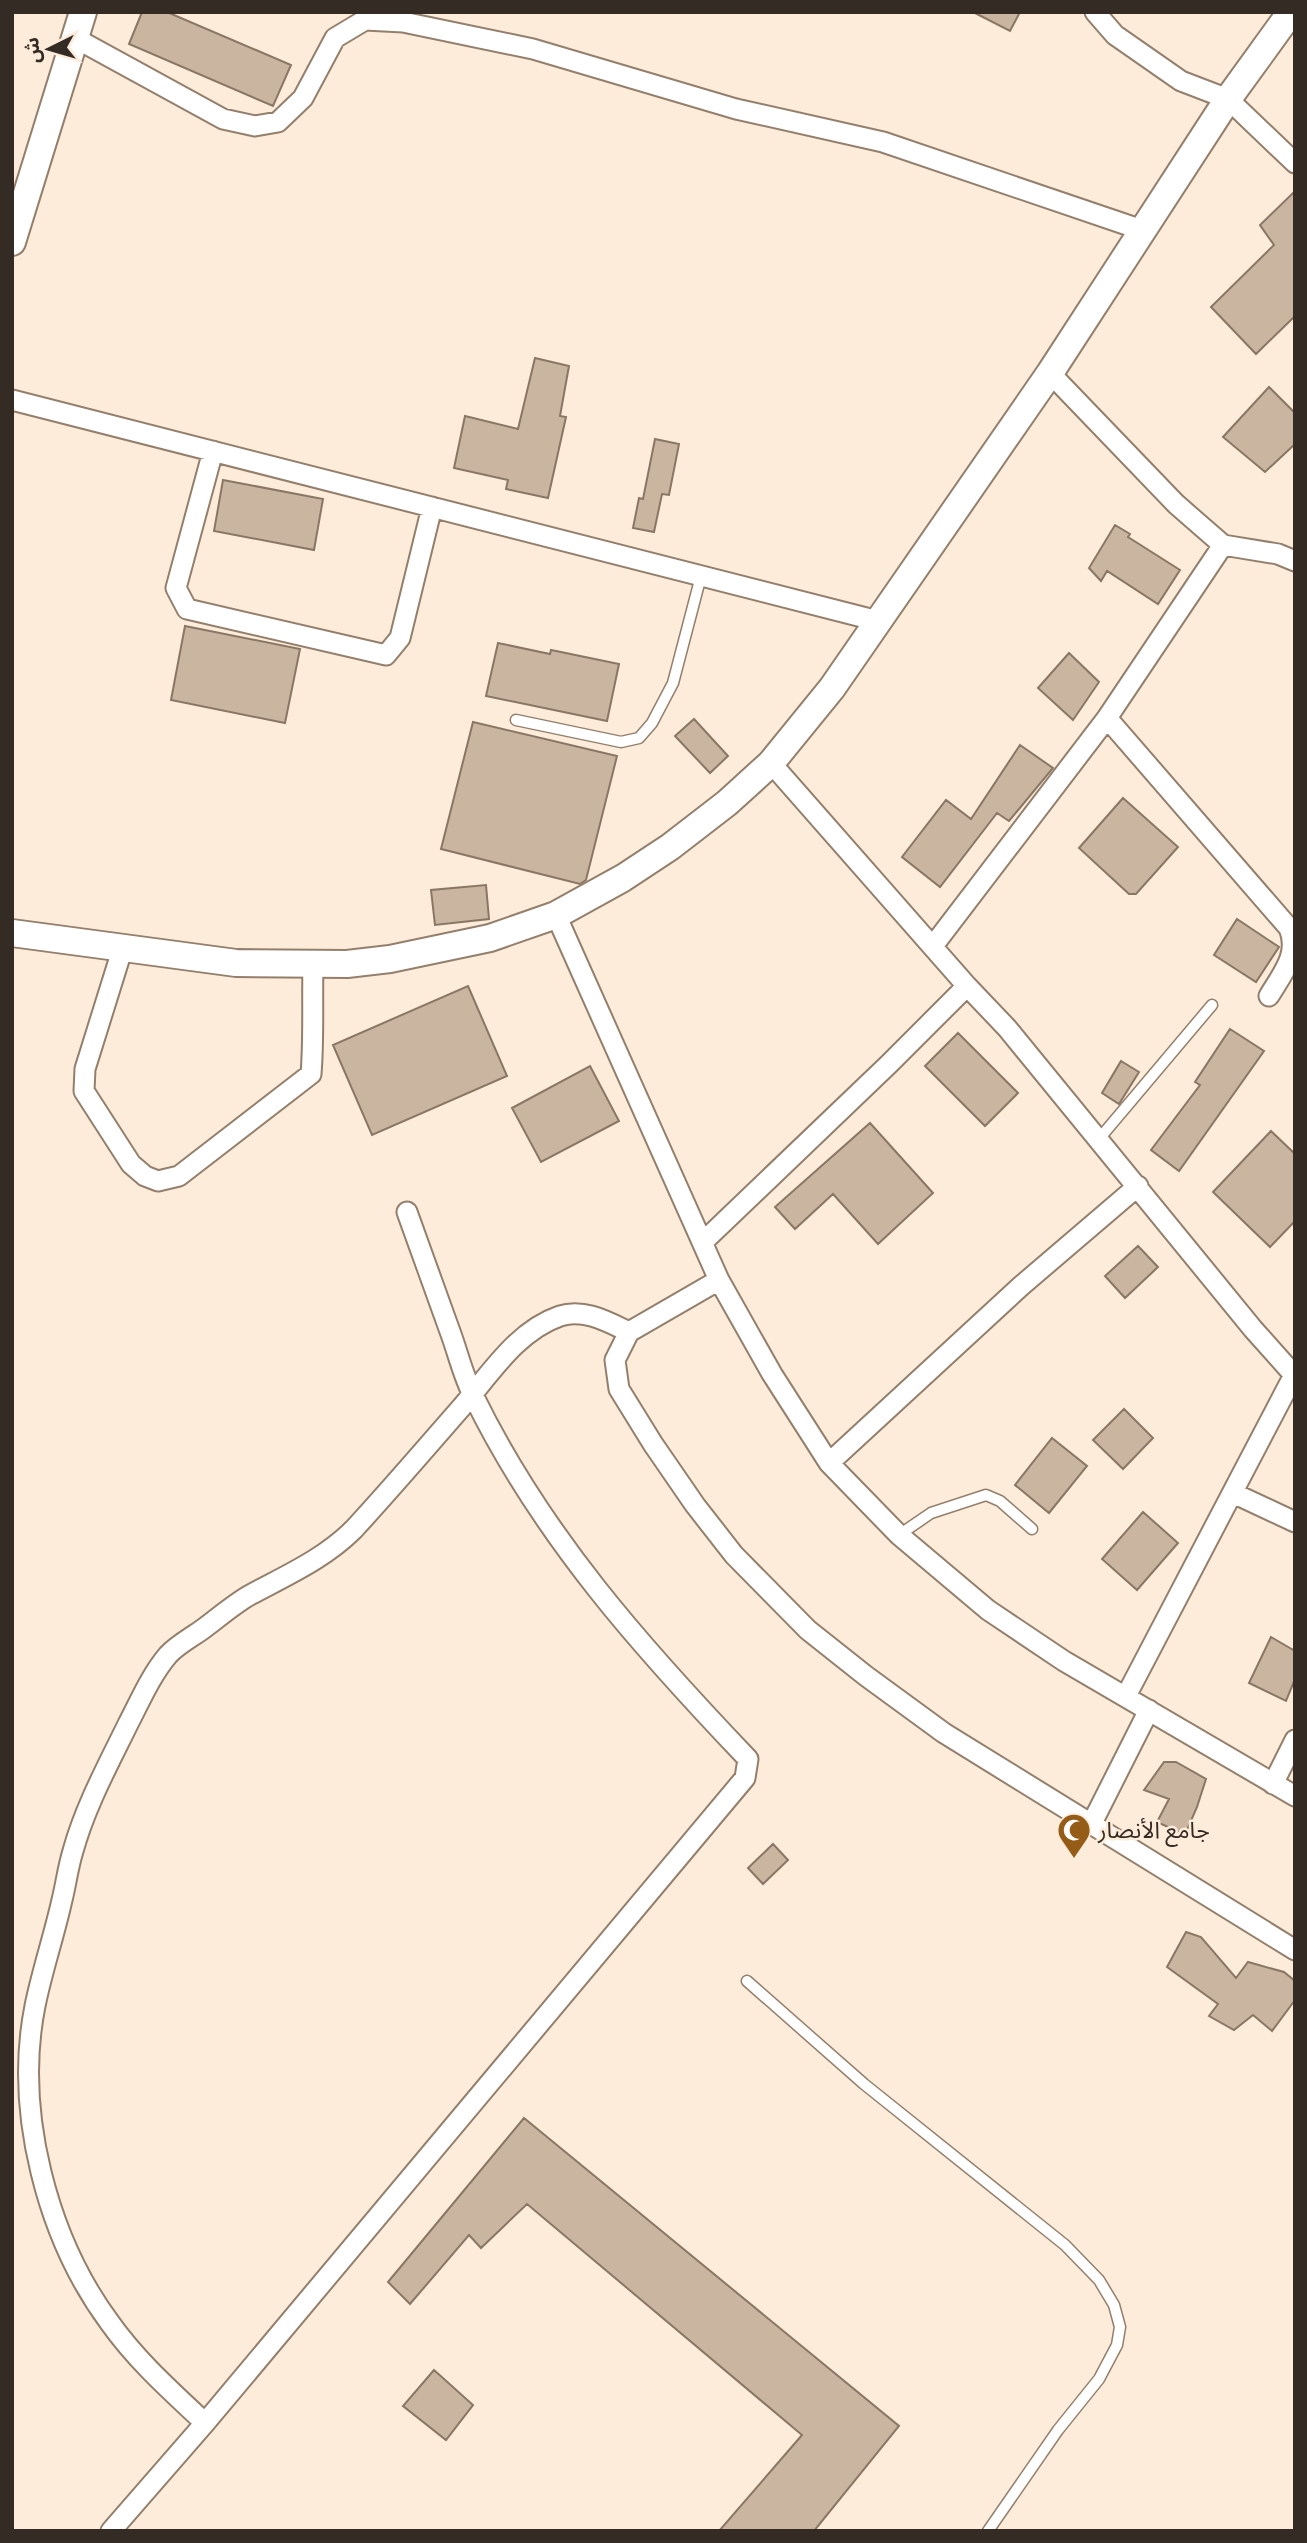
<svg xmlns="http://www.w3.org/2000/svg" width="1307" height="2543" font-family="Ubuntu,'Noto Sans Arabic',sans-serif">
  <style>
    .building { fill: #cab5a1; stroke: #8a7664; stroke-width: 2 }
    .lines { fill: none; stroke-linecap: round; stroke-linejoin: round }
    .lane-casing { stroke: #937f6c; stroke-width: 13 }
    .street-casing { stroke: #937f6c; stroke-width: 23 }
    .secondary-casing { stroke: #937f6c; stroke-width: 30 }
    .lane { stroke: #fff; stroke-width: 10 }
    .street { stroke: #fff; stroke-width: 19 }
    .secondary { stroke: #fff; stroke-width: 26 }
    .labels { text-anchor: middle; stroke-width: 5; stroke-linejoin: round; paint-order: stroke }
    .poi-label { font-size: 23px; fill: #342c24; stroke: #feecdb; text-anchor: start }
  </style>
  <rect width="100%" height="100%" fill="#feecdb"/>
  <path class="building" d="M 142,12 L 167,12 L 291,65 L 273,106 L 129,44 Z
    M 973,12 L 1020,12 L 1010,31 Z
    M 1295,191 L 1295,316 L 1256,354 L 1211,307 L 1274,245 L 1260,225 Z
    M 535,358 L 569,366 L 560,416 L 566,417 L 548,498 L 506,489 L 508,480 L 454,468 L 465,416 L 518,429 Z
    M 1269,387 L 1295,413 L 1295,444 L 1265,472 L 1223,437 Z
    M 655,439 L 679,444 L 669,495 L 662,494 L 654,532 L 633,528 L 639,498 L 643,499 Z
    M 223,480 L 323,499 L 314,550 L 214,531 Z
    M 1115,525 L 1130,534 L 1128,537 L 1180,570 L 1158,604 L 1107,571 L 1101,581 L 1089,568 Z
    M 185,626 L 300,649 L 285,723 L 171,700 Z
    M 498,643 L 550,654 L 551,650 L 619,664 L 607,721 L 486,696 Z
    M 1069,653 L 1099,682 L 1073,720 L 1038,688 Z
    M 694,719 L 728,756 L 710,773 L 675,736 Z
    M 473,722 L 617,756 L 586,880 L 580,884 L 441,849 Z
    M 1020,745 L 1053,768 L 1009,821 L 997,813 L 940,887 L 902,857 L 946,800 L 971,819 Z
    M 1123,798 L 1178,847 L 1136,894 L 1129,894 L 1079,848 Z
    M 486,885 L 489,919 L 435,925 L 431,890 Z
    M 1237,919 L 1279,947 L 1256,982 L 1214,955 Z
    M 468,986 L 507,1076 L 372,1135 L 333,1045 Z
    M 1230,1029 L 1264,1051 L 1179,1171 L 1151,1150 L 1200,1085 L 1195,1082 Z
    M 958,1033 L 1018,1093 L 985,1126 L 925,1066 Z
    M 1121,1061 L 1139,1072 L 1119,1104 L 1102,1093 Z
    M 590,1066 L 619,1121 L 541,1162 L 512,1108 Z
    M 870,1123 L 933,1193 L 878,1244 L 833,1194 L 795,1229 L 775,1207 Z
    M 1271,1131 L 1295,1154 L 1295,1221 L 1270,1247 L 1213,1192 Z
    M 1138,1246 L 1158,1267 L 1125,1298 L 1105,1276 Z
    M 1124,1409 L 1153,1438 L 1123,1469 L 1093,1440 Z
    M 1052,1438 L 1087,1466 L 1049,1513 L 1015,1485 Z
    M 1143,1512 L 1178,1543 L 1137,1590 L 1102,1559 Z
    M 1271,1637 L 1295,1651 L 1295,1679 L 1286,1701 L 1249,1683 Z
    M 1164,1762 L 1176,1762 L 1206,1779 L 1197,1807 L 1185,1835 L 1157,1822 L 1169,1799 L 1144,1790 Z
    M 773,1844 L 788,1860 L 763,1884 L 748,1868 Z
    M 1186,1932 L 1201,1937 L 1236,1978 L 1248,1962 L 1284,1972 L 1295,1981 L 1295,2000 L 1272,2031 L 1253,2015 L 1234,2030 L 1209,2016 L 1218,2004 L 1167,1967 Z
    M 524,2118 L 899,2426 L 814,2531 L 719,2531 L 802,2435 L 527,2204 L 481,2248 L 469,2235 L 410,2304 L 388,2282 Z
    M 434,2370 L 473,2405 L 446,2440 L 403,2406 Z"/>
  <g class="lines">
    <defs>
      <path id="lane" d="M 516,720 L 621,742 L 639,738 L 652,723 L 673,683 L 701,576
        M 1099,1139 L 1212,1005
        M 899,1535 L 931,1513 L 986,1495 L 1000,1501 L 1032,1529
        M 747,1981 L 864,2084 L 1065,2245 L 1099,2280 L 1114,2305 L 1120,2327 L 1117,2345 L 1099,2379 L 1058,2430 L 988,2531"/>
      <path id="street" d="M 1095,12 L 1115,35 L 1181,81 L 1228,99 L 1295,163
        M 75,38 L 223,119 L 255,126 L 278,122 L 303,98 L 335,38 L 365,20 L 403,22 L 533,49 L 736,109 L 883,142 L 1142,230
        M 1050,373 L 1176,504 L 1223,545 L 1278,554 L 1295,561
        M 12,400 L 878,621
        M 213,451 L 176,588 L 187,609 L 386,655 L 400,638 L 432,507
        M 1223,545 L 1107,718 L 1289,928 C 1300,954 1282,974 1269,996
        M 771,763 L 967,986 L 1007,1028 L 1253,1329 L 1294,1375
        M 556,915 L 719,1280 L 772,1374 L 829,1463 L 899,1535 L 988,1610 L 1064,1661 L 1295,1796
        M 933,946 L 1107,718
        M 123,947 L 85,1069 L 84,1091 L 131,1164 L 145,1176 L 158,1181 L 179,1176 L 311,1074 C 314,1038 312,1002 313,965
        M 703,1242 L 889,1064 L 967,986
        M 719,1280 L 629,1332 L 615,1360 L 619,1389 L 653,1444 L 695,1505 L 734,1555 L 808,1630 L 866,1676 L 944,1733 L 1295,1950
        M 829,1463 L 1021,1286 L 1138,1186
        M 1233,1493 L 1295,1522
        M 1126,1696 L 1295,1373
        M 1273,1784 L 1295,1740
        M 1092,1823 L 1149,1710
        M 205,2423 C 171,2391 137,2361 110,2323 C 47,2238 14,2111 35,2006 C 42,1971 54,1936 62,1900 C 66,1884 68,1867 73,1851 C 85,1807 108,1765 128,1724 C 140,1701 151,1675 168,1655 C 177,1645 192,1637 203,1629 C 218,1618 234,1604 250,1595 C 287,1575 324,1559 354,1529 C 390,1490 425,1449 460,1409 C 489,1376 516,1331 560,1316 C 584,1308 608,1322 629,1332
        M 111,2531 L 205,2423 L 745,1778 L 748,1759 C 642,1648 542,1536 474,1397 C 464,1378 459,1357 452,1337 C 437,1296 422,1254 407,1212"/>
      <path id="secondary" d="M 12,242 L 83,12
        M 12,933 L 236,963 L 347,964 L 390,959 L 490,938 L 556,915 L 623,878 L 670,847 L 727,803 L 771,763 L 832,688 L 1050,373 L 1228,99 L 1291,12"/>
    </defs>
    <use href="#lane" class="lane-casing"/>
    <use href="#street" class="street-casing"/>
    <use href="#secondary" class="secondary-casing"/>
    <use href="#lane" class="lane"/>
    <use href="#street" class="street"/>
    <use href="#secondary" class="secondary"/>
  </g>
  <defs>
    <symbol id="mosque-pin" viewBox="-11 -11 22 30"><path d="M0 17L-7.5 6A9.5 9.5 0 1 1 7.5 6Z" fill="#945c16" stroke="#feecdb"/><path d="M3.5-4.9A6 6 0 1 0 3.5 4.9A5 5 0 1 1 3.5-4.9Z" fill="#fff"/></symbol>
  </defs>
  <g fill-rule="evenodd">
    <use href="#mosque-pin" x="1055" y="1811" width="38" height="52"/>
  </g>
  <g class="labels">
    <g class="poi-label">
      <text x="1098" y="1838">جامع الأنصار</text>
    </g>
  </g>
  <rect width="1307" height="2543" fill="none" stroke="#342c24" stroke-width="28"/>
  <g transform="translate(49 49) rotate(265)" stroke="#feecdb" stroke-width="5" paint-order="stroke">
  <path d="M0-5L12 26L0 18L-12 26Z" fill="#342c24"/>
  <text y="-10" font-size="19" font-weight="bold" text-anchor="middle" fill="#342c24">ش</text>
  </g>
</svg>
